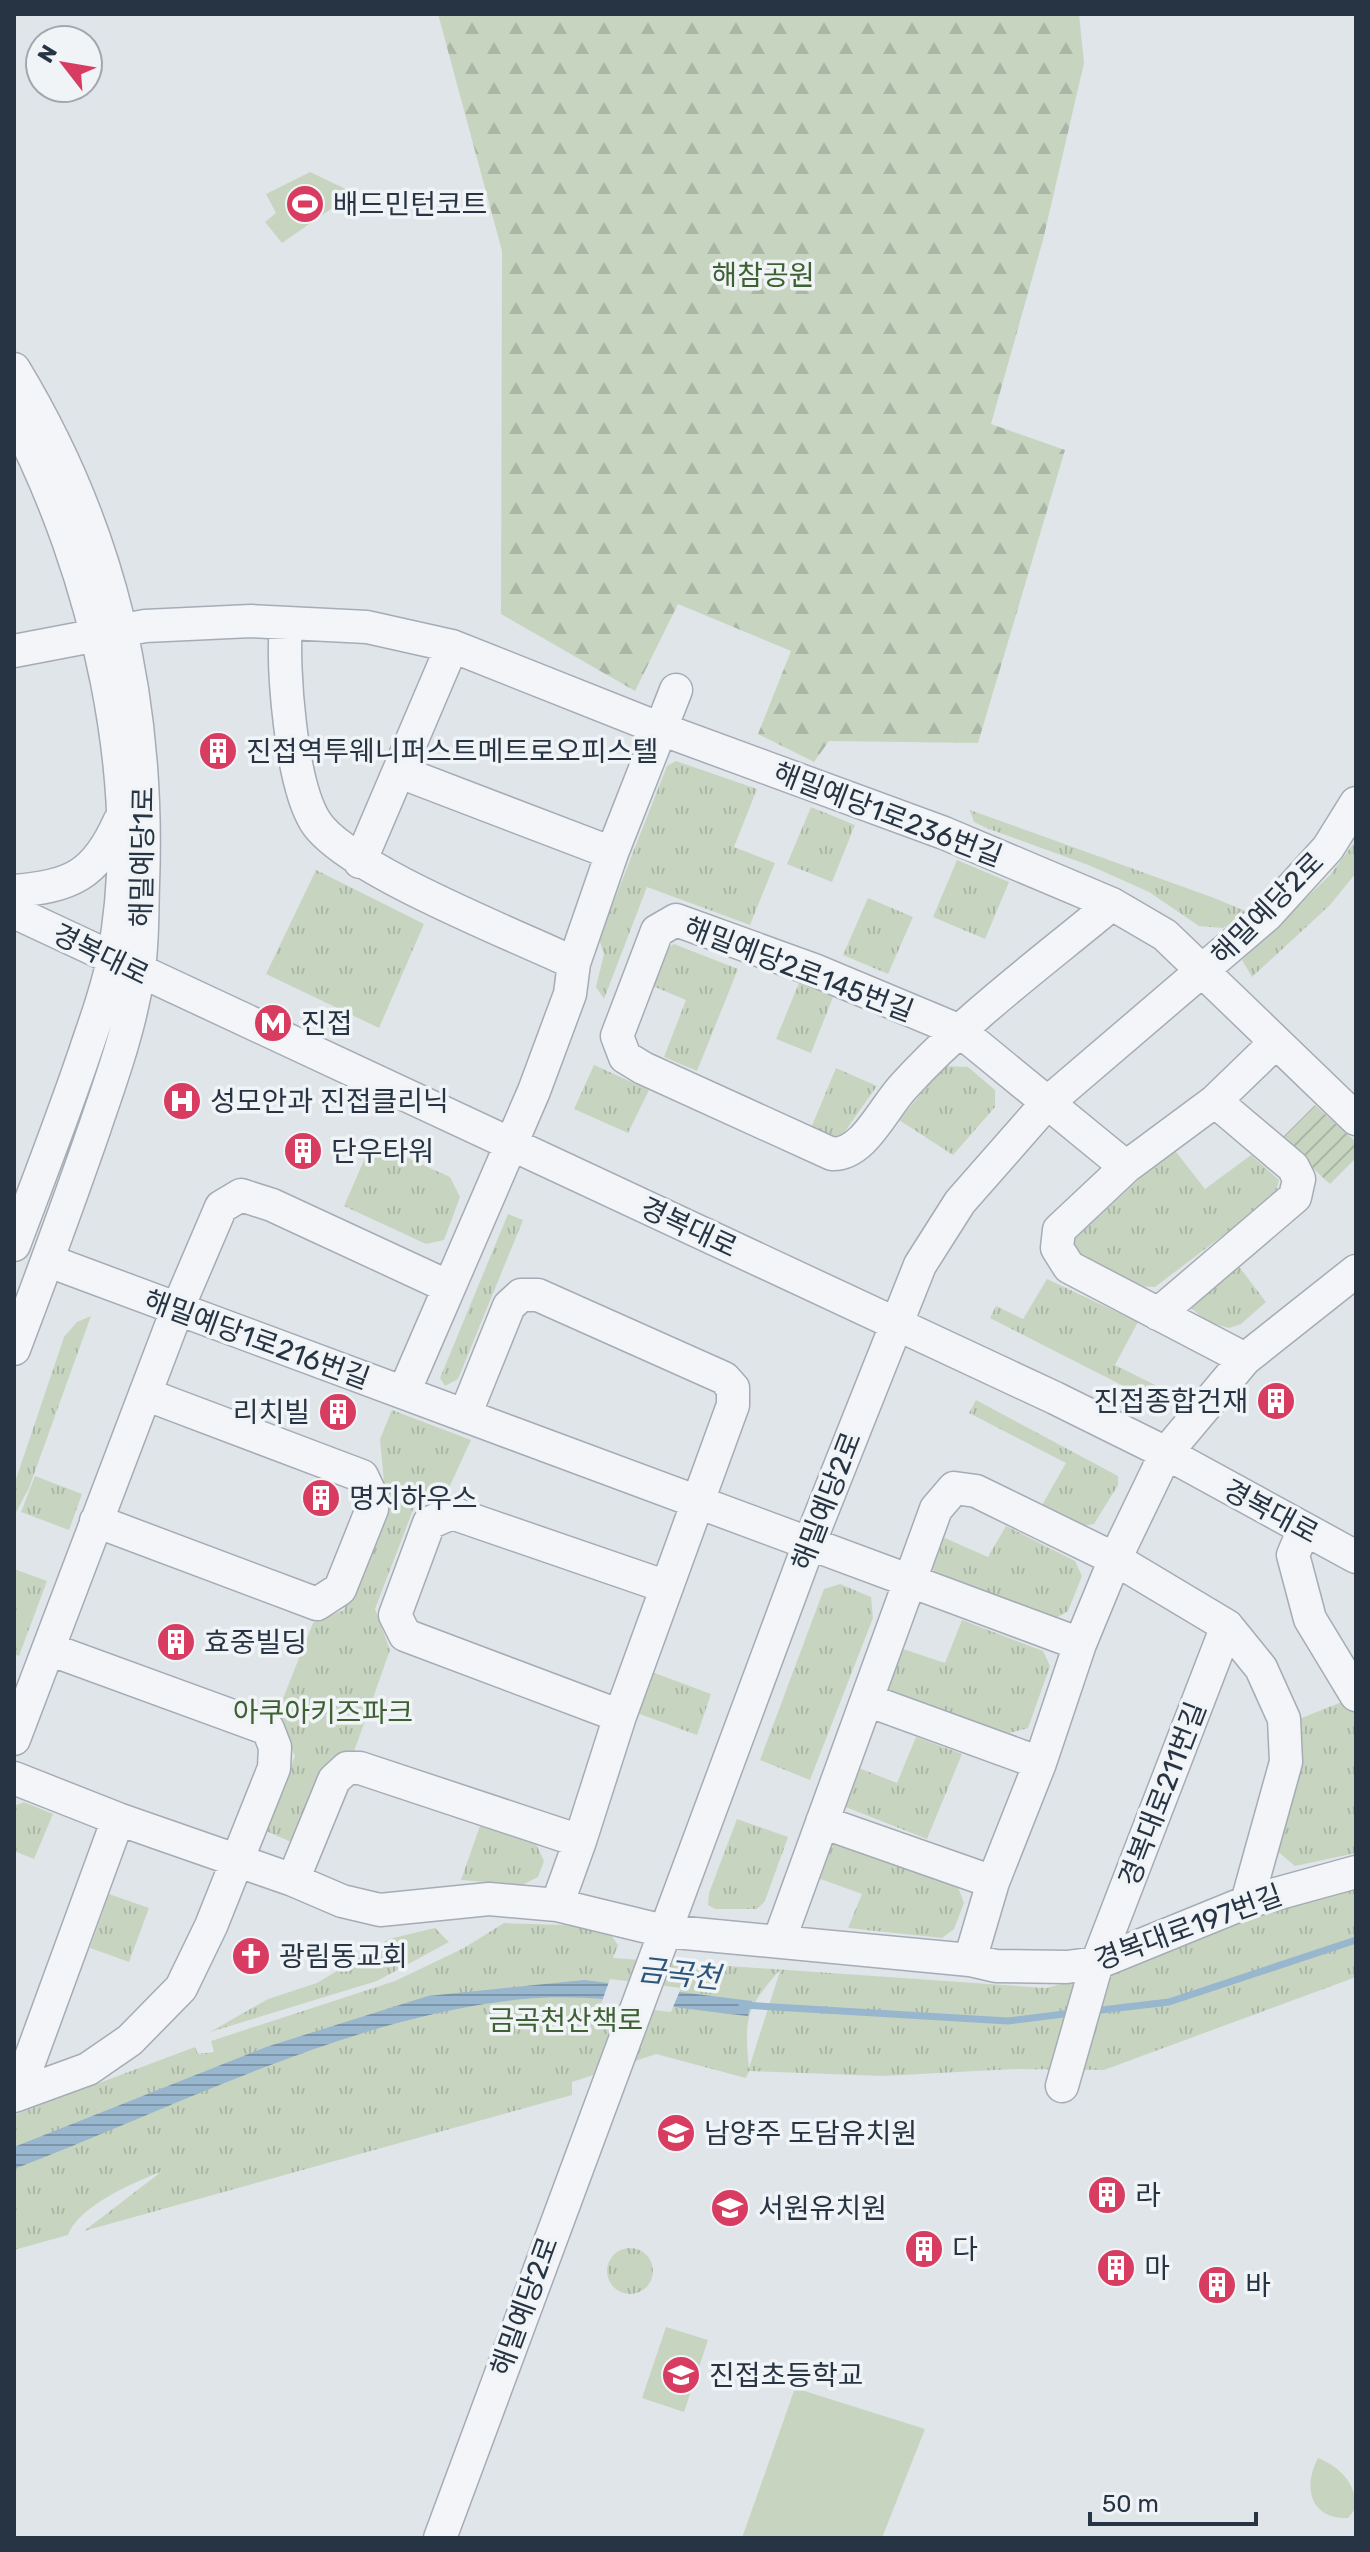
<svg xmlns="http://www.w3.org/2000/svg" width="1370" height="2552" font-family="Rubik,'Noto Sans KR',sans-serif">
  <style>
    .grass { fill: url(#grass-tufts); fill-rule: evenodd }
    .forest { fill: url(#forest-firs) }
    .garden { fill: url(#garden-furrows) }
    .pitch { fill: #c7d5c0 }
    .water { fill: url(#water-rules) }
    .pier { fill: #e0e5ea }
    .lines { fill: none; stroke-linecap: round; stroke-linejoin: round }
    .stream { stroke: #98b6cd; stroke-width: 7 }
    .minor-casing { stroke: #a5acb5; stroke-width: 35 }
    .minor { stroke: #f3f5f8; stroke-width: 32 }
    .labels { text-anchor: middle; stroke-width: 7; stroke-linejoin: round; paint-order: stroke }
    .poi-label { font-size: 28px; fill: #273443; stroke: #f0f4f7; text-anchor: start }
    .park-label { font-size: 28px; fill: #3f6033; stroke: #f0f4f7 }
    .street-label { font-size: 28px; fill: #273443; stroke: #f0f4f7 }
    .water-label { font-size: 30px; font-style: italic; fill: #2e567a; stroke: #f0f4f7 }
  </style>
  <defs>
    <pattern id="grass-tufts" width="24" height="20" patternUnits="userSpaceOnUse" patternTransform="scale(2)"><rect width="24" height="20" fill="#c7d5c0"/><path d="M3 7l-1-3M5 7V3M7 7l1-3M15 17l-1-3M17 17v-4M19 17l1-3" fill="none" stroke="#abb7a6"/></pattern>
    <pattern id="forest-firs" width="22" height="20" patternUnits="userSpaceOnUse" patternTransform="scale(2)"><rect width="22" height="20" fill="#c7d5c0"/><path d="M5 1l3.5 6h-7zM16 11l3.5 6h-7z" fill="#abb7a6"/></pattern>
    <pattern id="garden-furrows" width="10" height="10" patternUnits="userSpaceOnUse" patternTransform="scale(2)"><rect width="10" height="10" fill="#c7d5c0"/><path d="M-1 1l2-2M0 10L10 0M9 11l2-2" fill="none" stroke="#abb7a6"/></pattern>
    <pattern id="water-rules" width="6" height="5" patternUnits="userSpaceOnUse" patternTransform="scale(2)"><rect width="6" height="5" fill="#98b6cd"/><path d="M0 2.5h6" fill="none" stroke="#7c95a8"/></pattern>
  </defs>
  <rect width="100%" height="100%" fill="#e0e5ea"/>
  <path class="grass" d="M 676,761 L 757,789 L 734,847 L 775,863 L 750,925 L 647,887 L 604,999 L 596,987 L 604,954 L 599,939 L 667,766 Z
    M 811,807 L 855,825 L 832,882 L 787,864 Z
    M 970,810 L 1214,898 L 1248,912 L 1223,928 L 1199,926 L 1149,892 L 1091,866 L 984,827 L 974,822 Z
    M 1356,840 L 1356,873 L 1330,905 L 1252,977 L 1242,960 L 1330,875 Z
    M 957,860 L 1009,882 L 985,939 L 933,917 Z
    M 316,870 L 424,924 L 379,1028 L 266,974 Z
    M 868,898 L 913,917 L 888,974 L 843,955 Z
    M 674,944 L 738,969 L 697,1071 L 664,1057 L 686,1000 L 650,985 L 665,950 Z
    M 799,983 L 833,997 L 811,1053 L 776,1039 Z
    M 594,1065 L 649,1090 L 628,1133 L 574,1109 Z
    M 944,1066 L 968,1067 L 995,1090 L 995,1107 L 953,1155 L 899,1120 Z
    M 836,1068 L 877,1086 L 843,1134 L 832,1138 L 811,1128 Z
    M 372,1142 L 450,1177 L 460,1197 L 444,1240 L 426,1244 L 344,1206 Z
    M 1173,1148 L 1205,1189 L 1251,1155 L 1279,1180 L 1275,1196 L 1155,1287 L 1136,1286 L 1071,1255 L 1071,1242 Z
    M 508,1214 L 523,1220 L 458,1379 L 445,1386 L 440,1378 Z
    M 1237,1264 L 1266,1302 L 1241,1324 L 1229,1328 L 1207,1322 L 1189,1306 Z
    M 1047,1279 L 1138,1322 L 1115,1365 L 1161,1388 L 1145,1397 L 990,1318 L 996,1306 L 1023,1319 Z
    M 91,1316 L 29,1488 L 14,1516 L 14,1485 L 64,1337 L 77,1322 Z
    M 976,1400 L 1118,1476 L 1118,1485 L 1094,1524 L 1078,1527 L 1042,1505 L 1066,1463 L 969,1413 Z
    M 392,1410 L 471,1440 L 448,1490 L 418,1497 L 375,1609 L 390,1650 L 351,1760 L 324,1767 L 291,1842 L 266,1831 L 295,1756 L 276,1716 L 313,1623 L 344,1610 L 386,1504 L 380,1439 Z
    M 35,1476 L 82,1494 L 69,1530 L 21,1512 Z
    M 1006,1526 L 1075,1561 L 1082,1576 L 1068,1611 L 1054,1619 L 937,1576 L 927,1561 L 938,1535 L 988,1557 Z
    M 14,1569 L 47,1581 L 19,1656 L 14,1654 Z
    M 840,1584 L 871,1597 L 873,1618 L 810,1780 L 760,1760 L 824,1589 Z
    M 962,1620 L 1043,1651 L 1050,1666 L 1028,1728 L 1009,1733 L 889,1691 L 885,1676 L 897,1647 L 945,1663 Z
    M 652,1672 L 711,1694 L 697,1735 L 637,1713 Z
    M 1352,1698 L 1356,1702 L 1356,1853 L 1295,1866 L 1271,1846 L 1294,1721 Z
    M 916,1737 L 962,1754 L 927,1839 L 843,1806 L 851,1765 L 897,1783 Z
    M 24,1802 L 53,1814 L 34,1859 L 14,1851 L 14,1806 Z
    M 737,1819 L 788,1837 L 765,1901 L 757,1909 L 715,1909 L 708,1905 L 709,1893 Z
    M 480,1826 L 536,1844 L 544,1861 L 538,1877 L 522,1885 L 461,1880 Z
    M 839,1842 L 958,1887 L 964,1903 L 954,1929 L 942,1938 L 848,1928 L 862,1894 L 812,1876 L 825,1847 Z
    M 1356,1883 L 1356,1977 L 1104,2070 L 1014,2069 L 883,2076 L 749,2071 L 746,2078 L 656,2054 L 572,2082 L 572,2095 L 84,2231 L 161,2172 C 133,2182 78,2207 68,2235 L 14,2250 L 14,2115 L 195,2047 L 198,2054 L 214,2052 L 211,2041 L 395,1981 L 464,1948 L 504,1923 L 565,1925 L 609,1932 L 618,1945 L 613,1958 L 1046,1988 L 1125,1968 L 1247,1911 ZM 779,1971 L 780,1971 L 749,2068 C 744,2017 746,2009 779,1971 Z
    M 109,1894 L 149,1908 L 129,1962 L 90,1948 Z
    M 435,1928 L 449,1942 L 377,1981 L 210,2032 L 268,1999 L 317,1983 L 389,1939 Z
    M607 2271a23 23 0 1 1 46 0a23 23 0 1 1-46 0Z"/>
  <path class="forest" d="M 438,14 L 1079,14 L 1084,63 L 1043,240 L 991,424 L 1065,450 L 978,743 L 829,741 L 814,762 L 758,734 L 791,651 L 678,604 L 635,691 L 501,614 L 502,251 Z"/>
  <path class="garden" d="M 1315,1105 L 1356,1142 L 1356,1158 L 1330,1184 L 1281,1139 Z"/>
  <path class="pitch" d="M 310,172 L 354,193 L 282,243 L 265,222 L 276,213 L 266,194 Z
    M 666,2327 L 708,2340 L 684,2412 L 642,2398 Z
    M 795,2388 L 925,2429 L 882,2538 L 742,2538 Z
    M 1318,2458 C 1340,2467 1356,2483 1356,2508 L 1348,2518 C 1309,2519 1303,2486 1318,2458 Z"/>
  <path class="water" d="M 584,1980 L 752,2001 L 748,2016 C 674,2009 598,1992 524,1999 C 350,2016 177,2107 14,2169 L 14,2147 L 266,2047 L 428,1996 Z"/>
  <path class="pier" d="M 610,1979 L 681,1988 L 671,2012 L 601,2004 Z"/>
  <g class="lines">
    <path class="stream" d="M 742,2005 L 1008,2021 L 1072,2013
      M 1093,2011 L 1169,2002 L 1356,1940"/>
    <defs>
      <path id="minor" d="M 14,369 C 111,529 150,699 143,884 C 142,914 143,946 138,975 C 130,1028 112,1077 95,1127 C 69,1202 42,1275 14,1349
        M 14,416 C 95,570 147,786 113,959 C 107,991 95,1022 85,1052 C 63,1117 38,1181 14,1245
        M 286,623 C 282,669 291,782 315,821 C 343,868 518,936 574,963
        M 14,651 L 145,626 L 251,621 L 367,627 L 452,646 L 661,729 L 944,833 L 1112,904 L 1165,935 L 1356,1119
        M 400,772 L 612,853
        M 360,862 L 452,646
        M 14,891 C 71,886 95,876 119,822
        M 1112,904 C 1041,963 966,1018 904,1086 C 883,1108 864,1155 832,1154 L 643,1068 L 625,1057 L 617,1036 L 657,931 L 676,920 L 814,970 L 960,1031 L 1126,1167 L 1059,1230 L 1057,1248 L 1069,1267 L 1245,1359
        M 14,912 L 1055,1398 L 1166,1453 L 1356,1557
        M 1126,1167 L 1215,1101 L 1276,1042
        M 49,1261 L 1080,1644
        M 1158,1314 L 1295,1197 L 1299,1179 L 1293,1167 L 1215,1101
        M 404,1392 L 534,1091 L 570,994 L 574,963 L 612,853 L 676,690
        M 465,1415 L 509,1306 L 521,1295 L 538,1295 L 724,1378 L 733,1388 L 733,1405 L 620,1716 L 580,1841
        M 96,1521 L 317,1604 L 340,1589 L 372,1509 L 370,1493 L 362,1476 L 145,1394
        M 1304,1529 L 1293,1555 L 1310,1619 L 1356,1695
        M 867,1700 L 1040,1763
        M 620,1716 L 405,1635 L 395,1615 L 429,1523 L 452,1513 L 667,1587
        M 14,1739 L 177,1310 L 221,1207 L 241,1195 L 272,1205 L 449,1287
        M 14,1778 L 118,1819 L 293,1880 L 342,1901 L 380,1910 L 489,1899 L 557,1905 L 664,1931 L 970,1960 L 996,1966 L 1067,1967 L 1097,1963 L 1247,1902 L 1356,1872
        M 822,1822 L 993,1882
        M 293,1880 L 334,1780 L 347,1768 L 360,1768 L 580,1841 L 557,1905
        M 779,1941 L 936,1509 L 954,1488 L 976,1491 L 1115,1559 L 1227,1626 L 1261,1668 L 1284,1719 L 1286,1762 L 1247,1902
        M 970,1960 L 993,1882 L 1040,1763 L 1080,1644 L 1115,1559 L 1166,1453 L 1245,1359 L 1356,1271
        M 1062,2086 L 1097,1963 L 1227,1626
        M 17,2095 L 118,1819
        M 14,2096 L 88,2069 L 130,2040 L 181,1988 L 211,1926 L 274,1768 L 275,1747 L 268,1729 L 49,1649
        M 440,2538 L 809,1544 L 920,1265 L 960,1202 L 1046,1104 L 1267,915 L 1328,848 L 1356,803"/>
    </defs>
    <use href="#minor" class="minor-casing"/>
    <use href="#minor" class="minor"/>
  </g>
  <defs>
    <symbol id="stadium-disc" viewBox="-11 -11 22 22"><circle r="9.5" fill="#d83c60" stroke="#f0f4f7"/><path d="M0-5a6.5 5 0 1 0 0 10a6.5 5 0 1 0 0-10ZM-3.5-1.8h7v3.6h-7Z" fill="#fff"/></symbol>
    <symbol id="building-disc" viewBox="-11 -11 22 22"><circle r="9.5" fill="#d83c60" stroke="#f0f4f7"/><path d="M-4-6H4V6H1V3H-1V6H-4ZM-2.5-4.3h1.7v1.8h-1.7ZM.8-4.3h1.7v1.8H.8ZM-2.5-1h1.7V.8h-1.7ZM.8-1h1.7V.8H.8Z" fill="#fff"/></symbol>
    <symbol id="metro-disc" viewBox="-11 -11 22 22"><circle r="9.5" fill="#d83c60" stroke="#f0f4f7"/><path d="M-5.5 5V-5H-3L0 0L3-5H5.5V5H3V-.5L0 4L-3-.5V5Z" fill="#fff"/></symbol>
    <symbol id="hospital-disc" viewBox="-11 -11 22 22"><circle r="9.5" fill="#d83c60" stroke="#f0f4f7"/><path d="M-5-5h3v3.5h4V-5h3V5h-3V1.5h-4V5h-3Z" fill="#fff"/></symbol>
    <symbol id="church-disc" viewBox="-11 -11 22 22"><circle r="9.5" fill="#d83c60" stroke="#f0f4f7"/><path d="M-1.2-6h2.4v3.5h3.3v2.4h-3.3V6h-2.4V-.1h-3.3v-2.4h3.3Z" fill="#fff"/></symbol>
    <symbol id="school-disc" viewBox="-11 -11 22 22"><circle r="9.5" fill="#d83c60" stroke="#f0f4f7"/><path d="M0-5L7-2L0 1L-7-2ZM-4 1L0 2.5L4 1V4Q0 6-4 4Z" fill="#fff"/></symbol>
  </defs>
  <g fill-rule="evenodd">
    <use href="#stadium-disc" x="283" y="182" width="44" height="44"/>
    <use href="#building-disc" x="196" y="729" width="44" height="44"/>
    <use href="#metro-disc" x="251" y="1001" width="44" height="44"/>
    <use href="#hospital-disc" x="160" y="1079" width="44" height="44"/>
    <use href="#building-disc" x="281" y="1129" width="44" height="44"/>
    <use href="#building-disc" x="1254" y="1379" width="44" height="44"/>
    <use href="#building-disc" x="316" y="1390" width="44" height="44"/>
    <use href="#building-disc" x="299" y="1476" width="44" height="44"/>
    <use href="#building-disc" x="154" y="1620" width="44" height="44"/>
    <use href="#church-disc" x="229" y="1934" width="44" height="44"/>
    <use href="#school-disc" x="654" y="2111" width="44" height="44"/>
    <use href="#building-disc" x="1085" y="2173" width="44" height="44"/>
    <use href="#school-disc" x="708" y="2186" width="44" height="44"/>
    <use href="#building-disc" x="902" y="2227" width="44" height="44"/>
    <use href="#building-disc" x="1094" y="2246" width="44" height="44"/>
    <use href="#building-disc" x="1195" y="2263" width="44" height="44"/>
    <use href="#school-disc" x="659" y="2353" width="44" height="44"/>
  </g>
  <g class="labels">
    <g class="poi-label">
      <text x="333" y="214">배드민턴코트</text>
      <text x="246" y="761">진접역투웨니퍼스트메트로오피스텔</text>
      <text x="301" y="1033">진접</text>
      <text x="210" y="1111">성모안과 진접클리닉</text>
      <text x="331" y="1161">단우타워</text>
      <text x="1248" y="1411" text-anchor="end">진접종합건재</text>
      <text x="310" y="1422" text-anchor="end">리치빌</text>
      <text x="349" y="1508">명지하우스</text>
      <text x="204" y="1652">효중빌딩</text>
      <text x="279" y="1966">광림동교회</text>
      <text x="704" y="2143">남양주 도담유치원</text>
      <text x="1135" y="2205">라</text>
      <text x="758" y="2218">서원유치원</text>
      <text x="952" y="2259">다</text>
      <text x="1144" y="2278">마</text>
      <text x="1245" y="2295">바</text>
      <text x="709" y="2385">진접초등학교</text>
    </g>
    <g class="park-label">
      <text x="763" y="285">해참공원</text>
      <text x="323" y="1722">아쿠아키즈파크</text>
      <text x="566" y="2030">금곡천산책로</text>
    </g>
    <g class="street-label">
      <text transform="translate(888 814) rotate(21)" y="10">해밀예당1로236번길</text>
      <text transform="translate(142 857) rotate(-89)" y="10">해밀예당1로</text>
      <text transform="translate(1267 908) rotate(-45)" y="10">해밀예당2로</text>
      <text transform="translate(101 954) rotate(26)" y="10">경복대로</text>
      <text transform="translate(799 969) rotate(21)" y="10">해밀예당2로145번길</text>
      <text transform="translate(689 1227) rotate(25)" y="10">경복대로</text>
      <text transform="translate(257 1339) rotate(20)" y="10">해밀예당1로216번길</text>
      <text transform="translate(826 1501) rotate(-69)" y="10">해밀예당2로</text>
      <text transform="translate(1271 1511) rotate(28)" y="10">경복대로</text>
      <text transform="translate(1162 1794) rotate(-69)" y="10">경복대로211번길</text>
      <text transform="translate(1188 1927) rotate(-20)" y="10">경복대로197번길</text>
      <text transform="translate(524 2306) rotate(-70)" y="10">해밀예당2로</text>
    </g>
    <g class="water-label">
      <text transform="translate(679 1974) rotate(6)" y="10">금곡천</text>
    </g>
  </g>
  <rect width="1370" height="2552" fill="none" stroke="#273443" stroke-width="32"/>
  <g transform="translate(64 64) rotate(301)"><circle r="38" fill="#f0f4f7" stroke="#a0a7af" stroke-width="2"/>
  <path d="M0-6L14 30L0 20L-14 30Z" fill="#d83c60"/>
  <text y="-12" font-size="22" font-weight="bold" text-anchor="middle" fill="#273443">N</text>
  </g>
  <path d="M1090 2512v12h166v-12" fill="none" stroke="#273443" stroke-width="4"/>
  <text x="1102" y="2512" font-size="24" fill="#273443" stroke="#f0f4f7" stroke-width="6" paint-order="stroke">50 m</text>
</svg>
